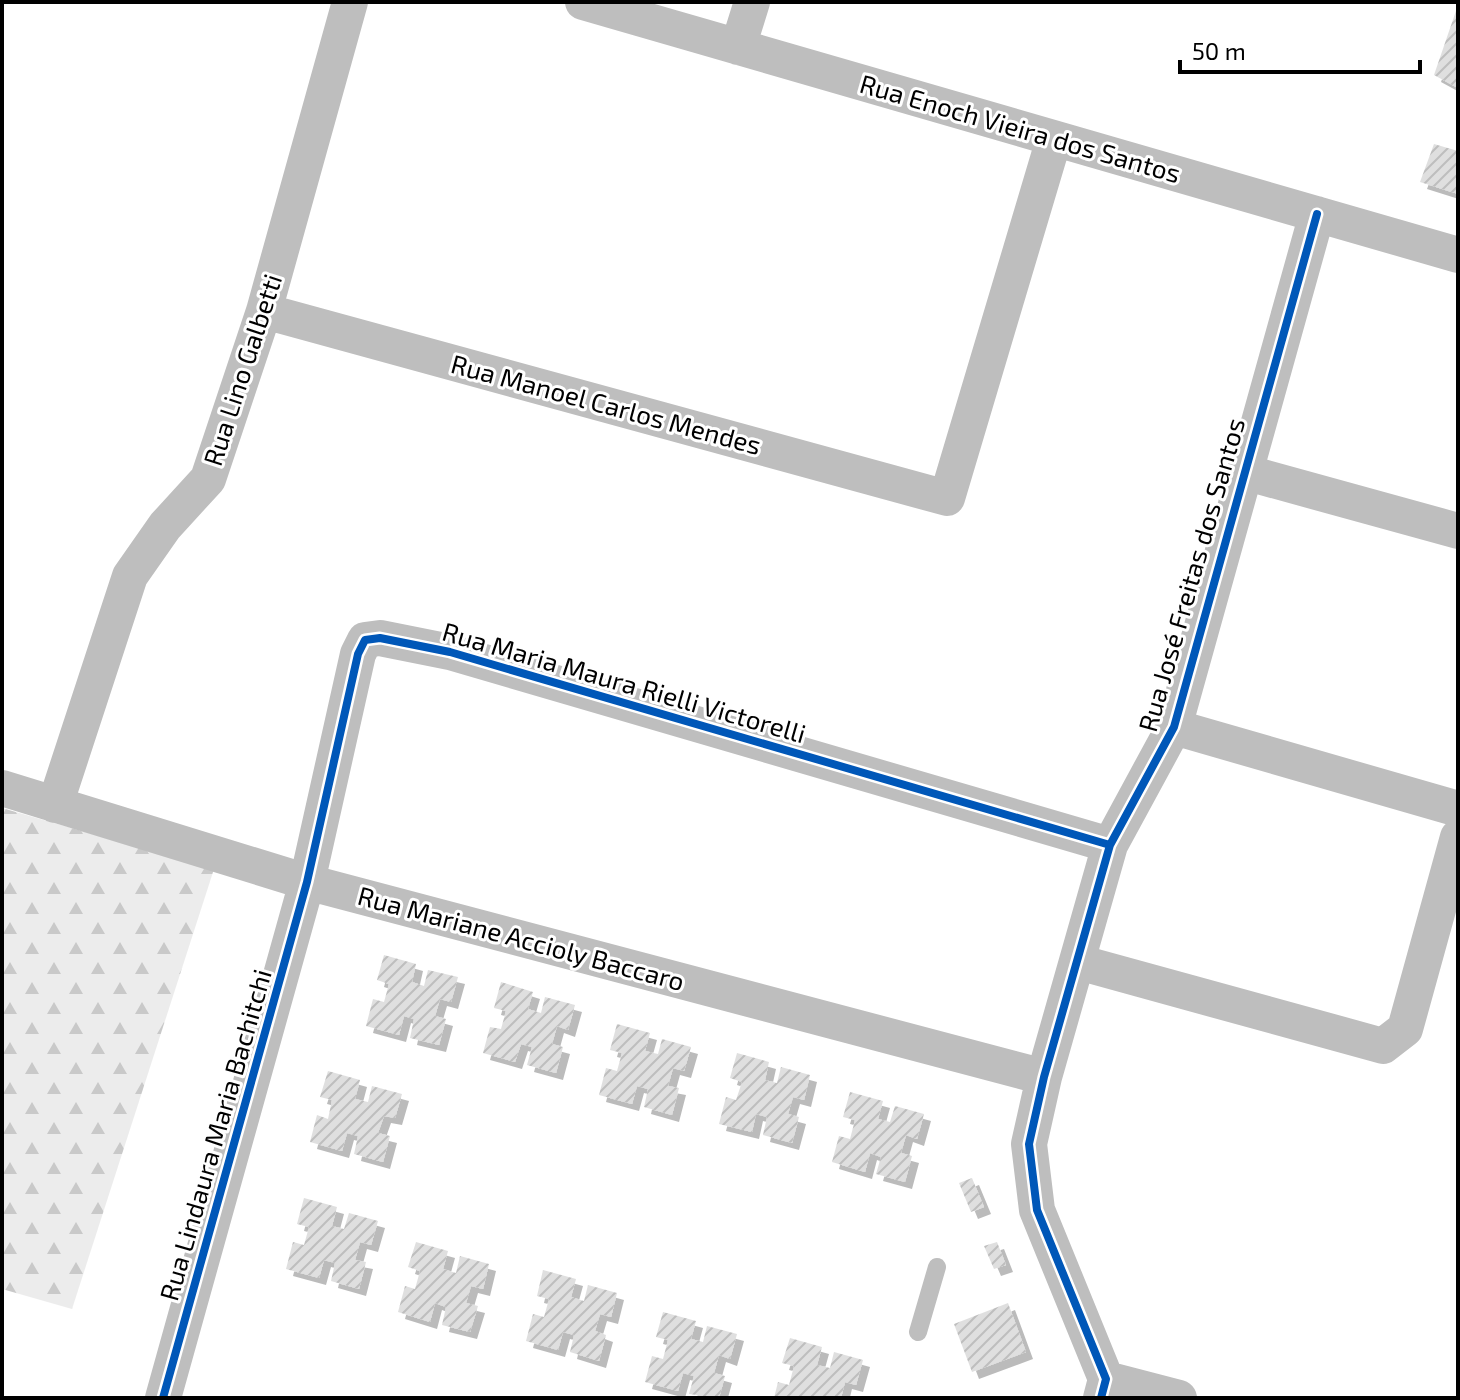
<svg xmlns="http://www.w3.org/2000/svg" width="1460" height="1400" font-family="'Exo 2',sans-serif">
  <style>
    .forest { fill: url(#forest-firs) }
    .building { fill: url(#building-hatch); filter: url(#shadow) }
    .lines { fill: none; stroke-linecap: round; stroke-linejoin: round }
    .service { stroke: #bebebe; stroke-width: 18 }
    .minor { stroke: #bebebe; stroke-width: 36 }
    .cycleway-casing { stroke: #fff; stroke-width: 13 }
    .cycleway { stroke: #0057b8; stroke-width: 8 }
    .labels { text-anchor: middle; stroke-width: 6; stroke-linejoin: round; paint-order: stroke }
    .street-label { font-size: 26px; fill: #000; stroke: #fff }
  </style>
  <defs>
    <pattern id="forest-firs" width="22" height="20" patternUnits="userSpaceOnUse" patternTransform="scale(2)"><rect width="22" height="20" fill="#ececec"/><path d="M5 1l3.5 6h-7zM16 11l3.5 6h-7z" fill="#c9c9c9"/></pattern>
    <pattern id="building-hatch" width="6" height="6" patternUnits="userSpaceOnUse" patternTransform="scale(2)"><rect width="6" height="6" fill="#dfdfdf"/><path d="M-1 1l2-2M0 6l6-6M5 7l2-2" fill="none" stroke="#bebebe"/></pattern>
    <filter id="shadow"><feDropShadow dx="7" dy="7" stdDeviation="0" flood-color="#0004"/></filter>
  </defs>
  <rect width="100%" height="100%" fill="#fff"/>
  <path class="forest" d="M 2,808 L 214,869 L 72,1309 L 2,1289 Z"/>
  <path class="building" d="M 1458,5 L 1458,82 L 1456,87 L 1434,75 Z
    M 1434,144 L 1458,151 L 1458,194 L 1420,182 Z
    M 384,955 L 416,964 L 412,982 L 424,986 L 428,970 L 458,977 L 451,1002 L 440,999 L 435,1016 L 446,1019 L 439,1045 L 410,1038 L 414,1019 L 404,1016 L 399,1035 L 366,1026 L 373,999 L 384,1002 L 389,984 L 377,980 Z
    M 501,982 L 533,992 L 528,1009 L 541,1013 L 545,997 L 575,1005 L 568,1030 L 557,1026 L 552,1044 L 563,1047 L 556,1073 L 527,1065 L 532,1047 L 521,1044 L 515,1062 L 483,1053 L 490,1027 L 501,1029 L 506,1011 L 494,1008 Z
    M 617,1024 L 650,1033 L 645,1051 L 658,1054 L 662,1039 L 691,1047 L 684,1071 L 673,1068 L 668,1086 L 679,1088 L 672,1115 L 644,1107 L 648,1089 L 637,1086 L 632,1104 L 599,1095 L 606,1068 L 617,1071 L 622,1053 L 610,1050 Z
    M 737,1053 L 769,1062 L 765,1080 L 777,1083 L 781,1067 L 810,1075 L 804,1100 L 793,1097 L 788,1114 L 799,1117 L 792,1143 L 763,1135 L 767,1117 L 756,1114 L 752,1132 L 719,1124 L 726,1097 L 736,1100 L 742,1082 L 730,1078 Z
    M 328,1071 L 360,1080 L 355,1099 L 368,1102 L 372,1086 L 402,1094 L 395,1118 L 384,1116 L 378,1133 L 390,1136 L 383,1162 L 354,1154 L 358,1136 L 347,1133 L 342,1151 L 310,1142 L 317,1115 L 328,1119 L 332,1100 L 320,1097 Z
    M 850,1092 L 883,1101 L 878,1119 L 890,1122 L 895,1106 L 924,1114 L 917,1139 L 906,1135 L 901,1153 L 912,1156 L 905,1182 L 876,1174 L 881,1157 L 870,1153 L 865,1172 L 832,1162 L 839,1136 L 850,1139 L 855,1120 L 843,1117 Z
    M 972,1178 L 984,1207 L 971,1212 L 959,1183 Z
    M 304,1198 L 337,1207 L 332,1226 L 344,1229 L 349,1213 L 378,1221 L 371,1245 L 360,1242 L 355,1260 L 366,1262 L 359,1289 L 331,1281 L 335,1263 L 324,1260 L 319,1278 L 286,1269 L 293,1242 L 304,1245 L 309,1227 L 297,1224 Z
    M 416,1242 L 448,1251 L 443,1269 L 456,1273 L 460,1256 L 489,1264 L 483,1289 L 471,1286 L 466,1303 L 478,1306 L 470,1332 L 442,1325 L 446,1307 L 435,1303 L 430,1322 L 398,1312 L 405,1286 L 415,1289 L 420,1271 L 408,1267 Z
    M 997,1242 L 1006,1265 L 994,1269 L 984,1246 Z
    M 543,1270 L 576,1279 L 571,1297 L 584,1301 L 588,1285 L 617,1293 L 611,1317 L 600,1314 L 595,1331 L 606,1335 L 599,1361 L 570,1352 L 574,1335 L 563,1332 L 558,1350 L 526,1341 L 533,1314 L 544,1317 L 549,1299 L 537,1296 Z
    M 1008,1303 L 1026,1352 L 972,1372 L 954,1324 Z
    M 663,1312 L 696,1321 L 691,1339 L 703,1342 L 707,1326 L 737,1334 L 730,1359 L 719,1355 L 714,1373 L 725,1376 L 719,1398 L 689,1394 L 694,1376 L 683,1373 L 678,1391 L 645,1382 L 652,1356 L 663,1359 L 668,1340 L 656,1337 Z
    M 790,1338 L 822,1347 L 817,1365 L 830,1368 L 834,1352 L 863,1360 L 856,1385 L 845,1382 L 841,1398 L 774,1398 L 778,1382 L 789,1385 L 794,1366 L 782,1363 Z"/>
  <g class="lines">
    <path class="service" d="M 918,1332 L 937,1267"/>
    <path class="minor" d="M 583,2 L 1458,255
      M 738,47 L 752,2
      M 264,311 L 947,498 L 1054,139
      M 1244,472 L 1458,531
      M 1174,727 L 1458,809
      M 2,788 L 307,882 L 1044,1077
      M 55,805 L 130,576 L 165,526 L 208,479 L 264,311 L 350,2
      M 1078,962 L 1383,1046 L 1405,1029 L 1458,837
      M 1106,1379 L 1179,1398
      M 163,1398 L 307,882 L 358,654 L 365,640 L 380,638 L 450,652 L 1110,845
      M 1101,1398 L 1106,1379 L 1037,1210 L 1029,1144 L 1044,1077 L 1110,845 L 1174,727 L 1317,214"/>
    <defs>
      <path id="cycleway" d="M 163,1398 L 307,882 L 358,654 L 365,640 L 380,638 L 450,652 L 1110,845
        M 1101,1398 L 1106,1379 L 1037,1210 L 1029,1144 L 1044,1077 L 1110,845 L 1174,727 L 1317,214"/>
    </defs>
    <use href="#cycleway" class="cycleway-casing"/>
    <use href="#cycleway" class="cycleway"/>
  </g>
  <g class="labels">
    <g class="street-label">
      <text transform="translate(1020 129) rotate(16)" y="9">Rua Enoch Vieira dos Santos</text>
      <text transform="translate(243 370) rotate(-72)" y="9">Rua Lino Galbetti</text>
      <text transform="translate(606 405) rotate(15)" y="9">Rua Manoel Carlos Mendes</text>
      <text transform="translate(1192 575) rotate(-74)" y="9">Rua José Freitas dos Santos</text>
      <text transform="translate(624 683) rotate(16)" y="9">Rua Maria Maura Rielli Victorelli</text>
      <text transform="translate(521 939) rotate(15)" y="9">Rua Mariane Accioly Baccaro</text>
      <text transform="translate(216 1135) rotate(-74)" y="9">Rua Lindaura Maria Bachitchi</text>
    </g>
  </g>
  <rect width="1460" height="1400" fill="none" stroke="#000000" stroke-width="8"/>
  <path d="M1180 60v12h240v-12" fill="none" stroke="#000000" stroke-width="4"/>
  <text x="1192" y="60" font-size="24" fill="#000000" stroke="#ffffff" stroke-width="6" paint-order="stroke">50 m</text>
</svg>
